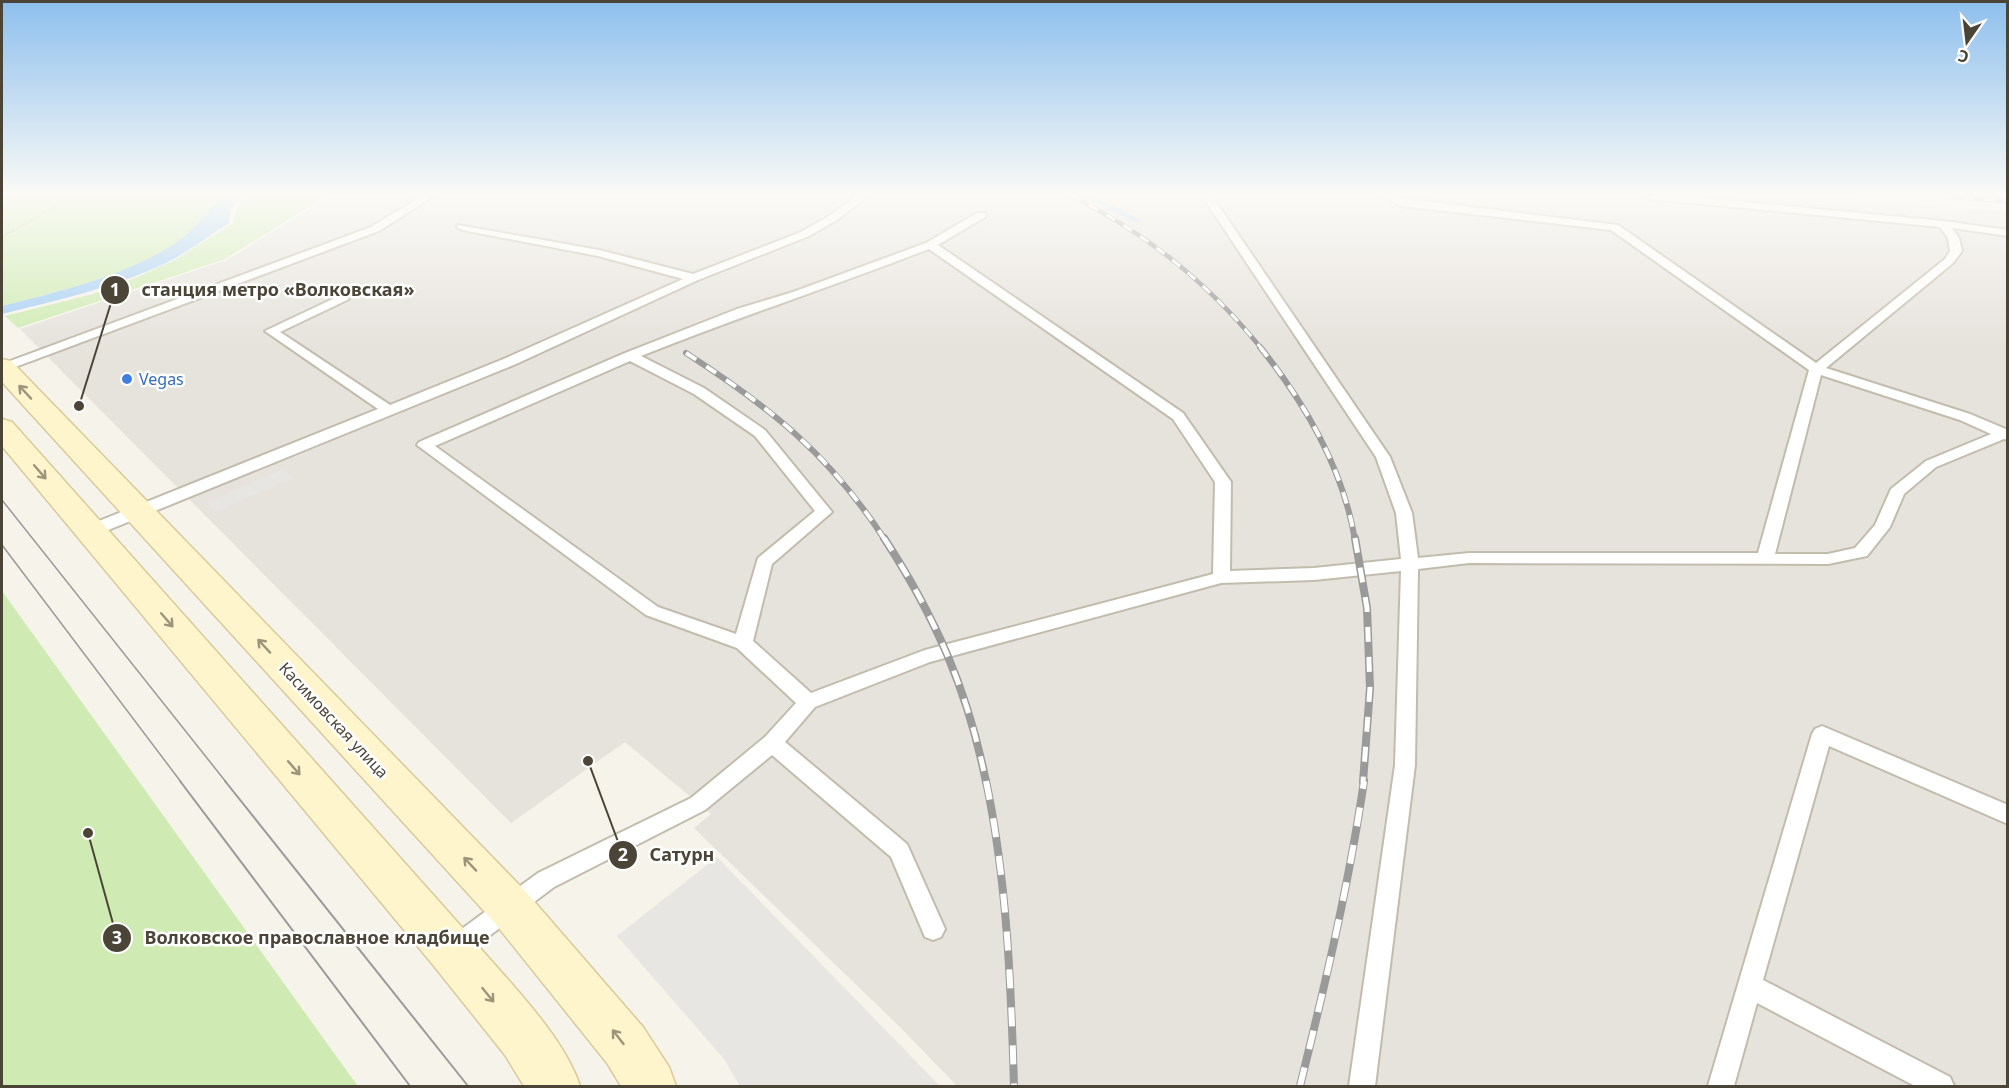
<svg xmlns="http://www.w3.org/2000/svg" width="2009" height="1088" font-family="'Noto Sans',sans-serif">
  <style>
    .industrial { fill: #e6e2dc }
    .green { fill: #cfebb3 }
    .parking { fill: #e8e6e3 }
    .water { fill: #a6d0f4 }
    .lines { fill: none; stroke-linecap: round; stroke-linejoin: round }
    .stream { fill: #a6d0f4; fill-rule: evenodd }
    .service-casing { stroke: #c2bcad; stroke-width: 4 }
    .secondary-casing { stroke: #d8ca9a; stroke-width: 3 }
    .path { stroke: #c5b99e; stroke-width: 2; stroke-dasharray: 2 2; stroke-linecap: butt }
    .service { fill: #fff; fill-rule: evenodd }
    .secondary { fill: #fff5cc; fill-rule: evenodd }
    .tram-far1 { stroke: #9a9a9a; stroke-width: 1.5 }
    .tram { stroke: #9a9a9a; stroke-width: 2 }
    .rail-far3-casing { stroke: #9a9a9a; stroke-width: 4.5 }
    .rail-far2-casing { stroke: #9a9a9a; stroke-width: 6 }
    .rail-far1-casing { stroke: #9a9a9a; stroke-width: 8 }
    .rail-casing { stroke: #9a9a9a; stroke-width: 8 }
    .rail-far3 { stroke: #fff; stroke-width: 3; stroke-dasharray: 10; stroke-linecap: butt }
    .rail-far2 { stroke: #fff; stroke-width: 4; stroke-dasharray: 12; stroke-linecap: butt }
    .rail-far1 { stroke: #fff; stroke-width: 5; stroke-dasharray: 15; stroke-linecap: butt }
    .rail { stroke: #fff; stroke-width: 6; stroke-dasharray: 19; stroke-linecap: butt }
    .oneway { stroke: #9c947b }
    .shop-dot { fill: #3f7fe0; stroke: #fff; stroke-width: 2 }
    .labels { text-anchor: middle; stroke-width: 5; stroke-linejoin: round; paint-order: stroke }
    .shop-label { font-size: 16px; fill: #366cbe; stroke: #fff; text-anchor: start }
    .street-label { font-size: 16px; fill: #4b4538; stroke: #fff }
    .leader { fill: none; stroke: #4b4538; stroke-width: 2 }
    .callout-dot { fill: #4b4538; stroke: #fff; stroke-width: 2 }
    .mark-label { font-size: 18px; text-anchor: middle; font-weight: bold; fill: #fff }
    .callout-label { font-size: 18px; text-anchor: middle; font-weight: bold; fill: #4b4538; stroke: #fff; stroke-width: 5; stroke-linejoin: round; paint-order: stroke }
  </style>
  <rect width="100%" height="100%" fill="#f6f3eb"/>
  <path class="industrial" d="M 331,196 L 1813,196 L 2007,212 L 2007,1086 L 957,1086 L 901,1028 L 694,828 L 711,814 L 625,742 L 511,823 L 20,329 L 227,260 Z"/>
  <path class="green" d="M 2,196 L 222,196 C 207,212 192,232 174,244 C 123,277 60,291 2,306 Z
    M 245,196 L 327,196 L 225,259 L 18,328 L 5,316 L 93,294 L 137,277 L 175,260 L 233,223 L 236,209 Z
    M 2,591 L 349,1074 L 358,1086 L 2,1086 Z"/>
  <path class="parking" d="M 283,469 L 292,478 L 216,512 L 206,503 Z
    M 717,857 L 940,1086 L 740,1086 L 724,1059 L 617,936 Z"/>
  <path class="water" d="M 222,196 L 241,196 L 230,210 L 229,223 C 208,237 188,252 166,263 C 113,288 58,300 2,314 L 2,306 C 60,291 123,277 174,244 C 192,232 207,212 222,196 Z"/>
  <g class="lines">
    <path class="stream" d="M 1084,196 L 1094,196 L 1141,220 L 1134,222 Z"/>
    <defs>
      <path id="service" d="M 422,196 L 434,196 L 379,231 L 2,372 L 2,364 L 371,227 Z
        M 857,196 L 868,196 L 837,220 L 809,236 L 698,280 L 516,364 L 96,535 L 84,535 L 82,531 L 84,527 L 378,409 L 265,331 L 339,296 L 343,295 L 349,299 L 280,332 L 390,405 L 506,358 L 683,279 L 598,256 L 462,230 L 457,227 L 458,225 L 599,250 L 693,274 L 801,232 L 829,216 Z
        M 1202,196 L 1212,196 L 1390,457 L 1412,513 L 1418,558 L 1469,553 L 1758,553 L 1809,370 L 1611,230 L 1401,206 L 1382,196 L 1618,225 L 1816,363 L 1945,259 L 1950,251 L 1948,238 L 1940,227 L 1650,199 L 1645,196 L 1681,196 L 1943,221 L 2008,230 L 2008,236 L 1952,228 L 1959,238 L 1962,251 L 1953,263 L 1826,368 L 1970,414 L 2008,430 L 2008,440 L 2004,439 L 1936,467 L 1904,494 L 1890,527 L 1867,556 L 1828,564 L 1469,563 L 1418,569 L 1415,765 L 1375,1086 L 1349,1086 L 1395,765 L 1401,571 L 1314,580 L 1221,583 L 930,662 L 815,707 L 785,742 L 907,844 L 945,929 L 941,937 L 933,940 L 925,937 L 891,857 L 772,755 L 705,810 L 554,887 L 460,958 L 452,961 L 444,958 L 440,950 L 444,942 L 538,873 L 691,798 L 765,737 L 796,703 L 737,648 L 646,615 L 417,445 L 419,442 L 625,353 L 737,309 L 793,292 L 926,243 L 977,213 L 985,213 L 985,217 L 938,245 L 1183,413 L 1231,482 L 1230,571 L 1314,568 L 1401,559 L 1396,513 L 1376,457 ZM 929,249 L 1173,419 L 1215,482 L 1213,574 L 925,650 L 811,693 L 753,641 L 772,564 L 832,512 L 765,430 L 704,388 L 641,356 C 736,318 833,286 929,249 ZM 630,361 L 694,394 L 755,436 L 815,511 L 758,558 L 736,634 L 658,607 L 435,446 ZM 1821,375 L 1960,420 L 1991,434 L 1926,461 L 1891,489 L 1875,525 L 1855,548 L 1828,554 L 1775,554 Z
        M 1822,726 L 2008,805 L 2008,824 L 1829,746 L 1763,980 L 1950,1077 L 1954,1086 L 1915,1086 L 1757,1003 L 1734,1086 L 1708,1086 L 1812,734 L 1815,729 Z"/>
      <path id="secondary" d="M 2,359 L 11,361 L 526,892 L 643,1027 L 669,1067 L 676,1086 L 621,1086 L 607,1063 L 494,922 L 2,382 Z
        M 2,419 L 12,422 L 468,934 C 504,977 563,1034 580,1086 L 524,1086 L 505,1055 L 434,966 L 2,446 Z"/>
    </defs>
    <use href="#service" class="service-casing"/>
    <use href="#secondary" class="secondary-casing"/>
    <path class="path" d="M 1957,199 L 2008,203
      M 2,237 L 73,196"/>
    <use href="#service" class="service"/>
    <use href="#secondary" class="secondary"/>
    <path class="tram-far1" d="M 2,500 L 226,782
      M 2,545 L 181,782"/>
    <path class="tram" d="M 180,781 L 410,1086
      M 225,781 L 468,1086"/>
    <defs>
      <path id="rail-far3" d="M 1071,196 C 1145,232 1209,284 1261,348
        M 1944,196 L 2008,201"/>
      <path id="rail-far2" d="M 1260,347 C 1305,403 1343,468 1355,540
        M 686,353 C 771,408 829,454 885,540"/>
      <path id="rail-far1" d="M 884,538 C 935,616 968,691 986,782
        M 1355,538 L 1367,608 L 1370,688 L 1363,782"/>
      <path id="rail" d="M 986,781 C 1007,881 1011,984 1014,1086
        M 1300,1086 C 1325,985 1349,884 1364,781"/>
    </defs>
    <use href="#rail-far3" class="rail-far3-casing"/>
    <use href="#rail-far2" class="rail-far2-casing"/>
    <use href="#rail-far1" class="rail-far1-casing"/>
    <use href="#rail" class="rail-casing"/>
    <use href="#rail-far3" class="rail-far3"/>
    <use href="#rail-far2" class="rail-far2"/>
    <use href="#rail-far1" class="rail-far1"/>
    <use href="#rail" class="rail"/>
  </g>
  <defs><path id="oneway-shaft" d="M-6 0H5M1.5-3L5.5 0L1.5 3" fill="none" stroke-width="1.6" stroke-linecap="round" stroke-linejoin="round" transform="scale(1.5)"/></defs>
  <g class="oneway">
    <use href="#oneway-shaft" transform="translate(25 392) rotate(-133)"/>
    <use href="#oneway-shaft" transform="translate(40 472) rotate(49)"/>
    <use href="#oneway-shaft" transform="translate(167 620) rotate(49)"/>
    <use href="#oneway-shaft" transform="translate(264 646) rotate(-133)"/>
    <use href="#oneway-shaft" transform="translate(294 768) rotate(49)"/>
    <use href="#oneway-shaft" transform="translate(470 864) rotate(-133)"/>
    <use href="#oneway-shaft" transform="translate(488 995) rotate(51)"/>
    <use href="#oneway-shaft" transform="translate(618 1037) rotate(-128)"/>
  </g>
  <linearGradient id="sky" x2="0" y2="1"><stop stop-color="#8dbfed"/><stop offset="0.56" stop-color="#fbfaf6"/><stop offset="1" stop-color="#fbfaf6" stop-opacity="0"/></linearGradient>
  <rect width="2009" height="348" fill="url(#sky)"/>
  <circle class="shop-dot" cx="127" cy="379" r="6"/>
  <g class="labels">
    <g class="shop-label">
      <text x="139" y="385">Vegas</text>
    </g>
    <g class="street-label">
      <text transform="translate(334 720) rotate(47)" y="6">Касимовская улица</text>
    </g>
  </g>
  <path class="leader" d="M79 406L115 290M588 761L623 855M88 833L117 938"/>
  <g class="callout-dot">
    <circle cx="79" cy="406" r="6"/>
    <circle cx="588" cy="761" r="6"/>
    <circle cx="88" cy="833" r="6"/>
    <circle cx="115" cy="290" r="15"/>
    <circle cx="623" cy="855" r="15"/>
    <circle cx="117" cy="938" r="15"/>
  </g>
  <g class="mark-label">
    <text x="115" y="296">1</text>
    <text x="623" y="861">2</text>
    <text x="117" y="944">3</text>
  </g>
  <g class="callout-label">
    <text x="278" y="296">станция метро «Волковская»</text>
    <text x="682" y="861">Сатурн</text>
    <text x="317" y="944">Волковское православное кладбище</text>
  </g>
  <rect width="2009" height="1088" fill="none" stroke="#4b4538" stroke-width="6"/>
  <g transform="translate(1967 42) rotate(194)" stroke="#ffffff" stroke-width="4.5" paint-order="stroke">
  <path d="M0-4.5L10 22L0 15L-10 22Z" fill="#4b4538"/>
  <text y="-9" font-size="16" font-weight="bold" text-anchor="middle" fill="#4b4538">С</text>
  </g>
</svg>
